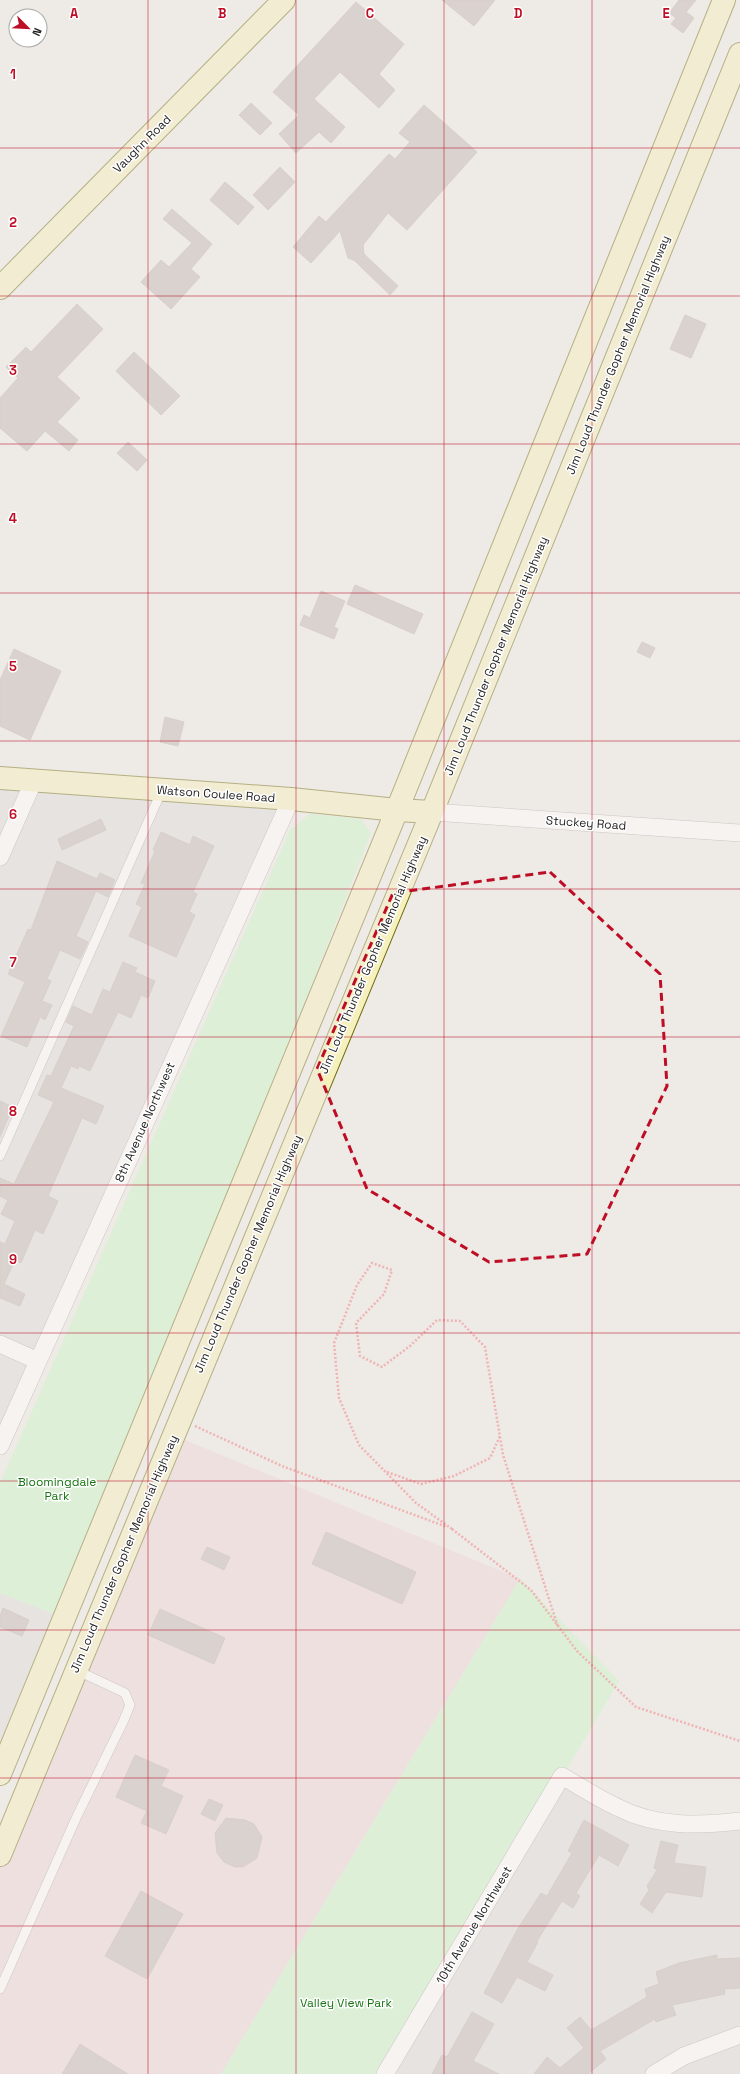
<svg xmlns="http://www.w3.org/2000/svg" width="740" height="2074" font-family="'Space Grotesk',sans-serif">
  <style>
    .residential { fill: #dcdbdb }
    .commercial { fill: #eed5d8 }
    .park { fill: #c8f6c5 }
    .building { fill: #bfb5b2; stroke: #bfafa8 }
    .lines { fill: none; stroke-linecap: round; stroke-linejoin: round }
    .lane-casing { stroke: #9f9f9f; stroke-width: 10 }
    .street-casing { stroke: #9f9f9f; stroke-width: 18 }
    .secondary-casing { stroke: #6e6b0c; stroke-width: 24 }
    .path { stroke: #f07479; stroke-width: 2.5; stroke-dasharray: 2 2; stroke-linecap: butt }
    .lane { stroke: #fff; stroke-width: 9 }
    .street { stroke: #fff; stroke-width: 17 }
    .secondary { stroke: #f5f0bc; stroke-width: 22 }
    .marked { fill: none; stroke: #be0e26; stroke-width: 3; stroke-dasharray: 8 5; stroke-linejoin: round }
    .grid { fill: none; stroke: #be0e26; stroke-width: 1; stroke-opacity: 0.55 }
    .labels { text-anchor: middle; stroke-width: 3; stroke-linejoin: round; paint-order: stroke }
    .street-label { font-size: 12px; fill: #1e1e1e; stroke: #fff }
    .park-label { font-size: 12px; fill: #187513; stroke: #fff }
    .grid-label { font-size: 13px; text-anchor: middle; font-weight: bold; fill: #be0e26; stroke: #fff; stroke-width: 3; stroke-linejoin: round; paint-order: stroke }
  </style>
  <rect width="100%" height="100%" fill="#eeeae5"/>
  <path class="residential" d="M 0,778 L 291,799 L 0,1446 Z
    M 0,1593 L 64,1618 L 0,1753 Z
    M 562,1776 L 620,1809 L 740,1822 L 740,2074 L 385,2074 Z"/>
  <path class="commercial" d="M 173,1435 L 520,1579 L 221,2074 L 0,2074 L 0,1855 Z"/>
  <path class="park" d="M 310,814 L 361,819 L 371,833 L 64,1618 L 0,1593 L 0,1483 L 290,830 Z
    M 520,1579 L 619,1681 L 386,2074 L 221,2074 Z"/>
  <path class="building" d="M 442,0 L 495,0 L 474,26 Z
    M 679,0 L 696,0 L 686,12 L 694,18 L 683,33 L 671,24 L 676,18 L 669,13 Z
    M 356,2 L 404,44 L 379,74 L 395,90 L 379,108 L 340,72 L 314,99 L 345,127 L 331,143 L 319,132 L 296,153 L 279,134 L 299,115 L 273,92 Z
    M 251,103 L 272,123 L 260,135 L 239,115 Z
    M 424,105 L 477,152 L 407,230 L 388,213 L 363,245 L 364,254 L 398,286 L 390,295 L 355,261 L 348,258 L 340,231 L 311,263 L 293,247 L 319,216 L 326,222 L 389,154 L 395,159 L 410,142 L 399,133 Z
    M 280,167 L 295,182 L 268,210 L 253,195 Z
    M 225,182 L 254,207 L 238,225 L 210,200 Z
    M 172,209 L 212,244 L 191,269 L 200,277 L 171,309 L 141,282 L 161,260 L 169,267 L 192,243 L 163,219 Z
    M 77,304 L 103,329 L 57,377 L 80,398 L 57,422 L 78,440 L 69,451 L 45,431 L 27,451 L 0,428 L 0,398 L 18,378 L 6,367 L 26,347 L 31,352 Z
    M 685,315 L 706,324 L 691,358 L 670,349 Z
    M 134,352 L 180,396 L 161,415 L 116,371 Z
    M 128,442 L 147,460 L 137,471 L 117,453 Z
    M 355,585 L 423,614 L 414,634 L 347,604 Z
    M 321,591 L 345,601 L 334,627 L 338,629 L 334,639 L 300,625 L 304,615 L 310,618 Z
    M 642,642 L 655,648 L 650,658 L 637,652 Z
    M 14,649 L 61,671 L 30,740 L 0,726 L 0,680 Z
    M 165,717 L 184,722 L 178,746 L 160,742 Z
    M 101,819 L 106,830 L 62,850 L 58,839 Z
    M 161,832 L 190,845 L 193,836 L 214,846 L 193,892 L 197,894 L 189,912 L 195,915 L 176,957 L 129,936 L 142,907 L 136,904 L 145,884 L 141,883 L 155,851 L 153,850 Z
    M 57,861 L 97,879 L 100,873 L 115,880 L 108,897 L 96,891 L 76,936 L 88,942 L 80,959 L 60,950 L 47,979 L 51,981 L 42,1001 L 52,1005 L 45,1020 L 40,1017 L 27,1047 L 1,1036 L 25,982 L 8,974 L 28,929 L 31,930 Z
    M 123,962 L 137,968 L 135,972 L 155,981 L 148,998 L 141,995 L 131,1018 L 118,1012 L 90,1071 L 79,1066 L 78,1069 L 71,1066 L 61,1088 L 104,1106 L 96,1124 L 82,1118 L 48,1196 L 58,1201 L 43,1234 L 35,1230 L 21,1263 L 15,1260 L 4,1284 L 25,1294 L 20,1306 L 0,1298 L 0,1242 L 5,1244 L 15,1221 L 1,1214 L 8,1200 L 0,1196 L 0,1178 L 14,1184 L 54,1102 L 38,1095 L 47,1075 L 51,1076 L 74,1026 L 66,1022 L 73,1006 L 92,1015 L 103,989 L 110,992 Z
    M 0,1101 L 13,1107 L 0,1137 Z
    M 326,1532 L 416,1572 L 402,1604 L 312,1564 Z
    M 207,1547 L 230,1557 L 224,1570 L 201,1559 Z
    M 3,1608 L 29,1620 L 22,1636 L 0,1627 L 0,1616 Z
    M 160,1609 L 225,1638 L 214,1664 L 148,1635 Z
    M 135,1755 L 169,1770 L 161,1786 L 183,1796 L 166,1834 L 141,1823 L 147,1811 L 116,1797 Z
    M 209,1799 L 223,1805 L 215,1821 L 201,1814 Z
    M 226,1818 L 245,1820 L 254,1824 L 262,1837 L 257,1858 L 243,1867 L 235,1867 L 224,1862 L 217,1853 L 215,1833 Z
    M 584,1820 L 629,1845 L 618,1866 L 599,1855 L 576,1893 L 580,1896 L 573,1908 L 562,1901 L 537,1941 L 538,1942 L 527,1962 L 553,1975 L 545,1991 L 517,1977 L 502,2003 L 484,1993 L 517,1930 L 541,1893 L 547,1896 L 572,1853 L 568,1851 Z
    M 661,1841 L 678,1845 L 674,1863 L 706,1867 L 702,1897 L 666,1892 L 652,1913 L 640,1904 L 649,1890 L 647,1886 L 657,1870 L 654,1868 Z
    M 141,1891 L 183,1914 L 147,1979 L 105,1956 Z
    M 717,1955 L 717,1959 L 740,1958 L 740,1988 L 724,1989 L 725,1994 L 672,2005 L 676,2015 L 656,2022 L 655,2019 L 600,2051 L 606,2059 L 588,2074 L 534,2074 L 547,2057 L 560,2068 L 584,2048 L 567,2028 L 580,2017 L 591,2030 L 647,1997 L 645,1989 L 659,1984 L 656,1972 L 679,1963 Z
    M 472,2012 L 494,2024 L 473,2061 L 499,2074 L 432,2074 L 442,2055 L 447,2057 Z
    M 80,2044 L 128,2074 L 62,2074 Z"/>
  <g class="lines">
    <defs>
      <path id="lane" d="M 0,1156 L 162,790
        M 0,1989 L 77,1816 L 123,1722 L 130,1705 L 125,1693 L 76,1670"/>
      <path id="street" d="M 432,812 L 740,833
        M 0,857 L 34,780
        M 0,1344 L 38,1361
        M 0,1446 L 291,799
        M 385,2074 L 562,1776 C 581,1787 599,1799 619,1808 C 656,1827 700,1826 740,1821
        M 654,2074 L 684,2056 L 740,2035"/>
      <path id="secondary" d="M 0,288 L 284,0
        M 0,778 L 291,799 L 397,810 L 432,812
        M 0,1774 L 397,810 L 724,0
        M 0,1855 L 432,812 L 740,54"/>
    </defs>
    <use href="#lane" class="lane-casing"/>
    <use href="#street" class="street-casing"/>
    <use href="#secondary" class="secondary-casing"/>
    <path class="path" d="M 195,1426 L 282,1466 L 447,1527
      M 387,1472 L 421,1484 L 454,1476 L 490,1458 L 500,1436
      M 452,1529 L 416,1503 L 359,1445 L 339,1398 L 334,1343 L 357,1285 L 372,1263 L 392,1270 L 384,1294 L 356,1323 L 360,1356 L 382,1367 L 410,1346 L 437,1320 L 460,1321 L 485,1347 L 503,1455 L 558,1627
      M 452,1529 L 531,1590 L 577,1651 L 636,1707 L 740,1741"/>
    <use href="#lane" class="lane"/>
    <use href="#street" class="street"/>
    <use href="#secondary" class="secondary"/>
  </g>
  <path d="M0 0H740V2074H0ZM 550,872 L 660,974 L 667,1086 L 587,1254 L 489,1262 L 367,1189 L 317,1069 L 393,893 Z" fill="#eeeae5" fill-opacity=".55" fill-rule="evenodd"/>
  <path class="marked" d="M 550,872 L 660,974 L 667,1086 L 587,1254 L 489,1262 L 367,1189 L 317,1069 L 393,893 Z"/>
  <path class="grid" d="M 148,0 L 148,2074M 296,0 L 296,2074M 444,0 L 444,2074M 592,0 L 592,2074M 0,148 L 740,148M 0,296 L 740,296M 0,444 L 740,444M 0,593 L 740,593M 0,741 L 740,741M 0,889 L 740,889M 0,1037 L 740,1037M 0,1185 L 740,1185M 0,1333 L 740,1333M 0,1481 L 740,1481M 0,1630 L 740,1630M 0,1778 L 740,1778M 0,1926 L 740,1926"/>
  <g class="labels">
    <g class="street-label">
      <text transform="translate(142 144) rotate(-45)" y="4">Vaughn Road</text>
      <text transform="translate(618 355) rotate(-68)" y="4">Jim Loud Thunder Gopher Memorial Highway</text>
      <text transform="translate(496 656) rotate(-68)" y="4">Jim Loud Thunder Gopher Memorial Highway</text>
      <text transform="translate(216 794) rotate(4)" y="4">Watson Coulee Road</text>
      <text transform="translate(586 823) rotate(4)" y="4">Stuckey Road</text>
      <text transform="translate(373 955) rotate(-67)" y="4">Jim Loud Thunder Gopher Memorial Highway</text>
      <text transform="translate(145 1122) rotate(-66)" y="4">8th Avenue Northwest</text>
      <text transform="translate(248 1254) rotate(-67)" y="4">Jim Loud Thunder Gopher Memorial Highway</text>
      <text transform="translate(124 1554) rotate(-67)" y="4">Jim Loud Thunder Gopher Memorial Highway</text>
      <text transform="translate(474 1925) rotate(-59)" y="4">10th Avenue Northwest</text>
    </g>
    <g class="park-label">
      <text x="57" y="1486">Bloomingdale<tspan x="57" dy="14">Park</tspan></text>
      <text x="346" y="2007">Valley View Park</text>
    </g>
  </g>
  <g class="grid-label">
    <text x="74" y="18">A</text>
    <text x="222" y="18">B</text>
    <text x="370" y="18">C</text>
    <text x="518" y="18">D</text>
    <text x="666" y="18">E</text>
    <text x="13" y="79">1</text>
    <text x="13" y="227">2</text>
    <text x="13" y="375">3</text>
    <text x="13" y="523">4</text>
    <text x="13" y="671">5</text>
    <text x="13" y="819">6</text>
    <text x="13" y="967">7</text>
    <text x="13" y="1116">8</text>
    <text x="13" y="1264">9</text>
  </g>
  <g transform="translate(28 28) rotate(114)"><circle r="19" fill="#ffffff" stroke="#a5a5a5"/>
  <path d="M0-3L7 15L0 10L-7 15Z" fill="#be0e26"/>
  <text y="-6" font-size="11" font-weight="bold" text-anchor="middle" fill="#1e1e1e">N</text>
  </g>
</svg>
